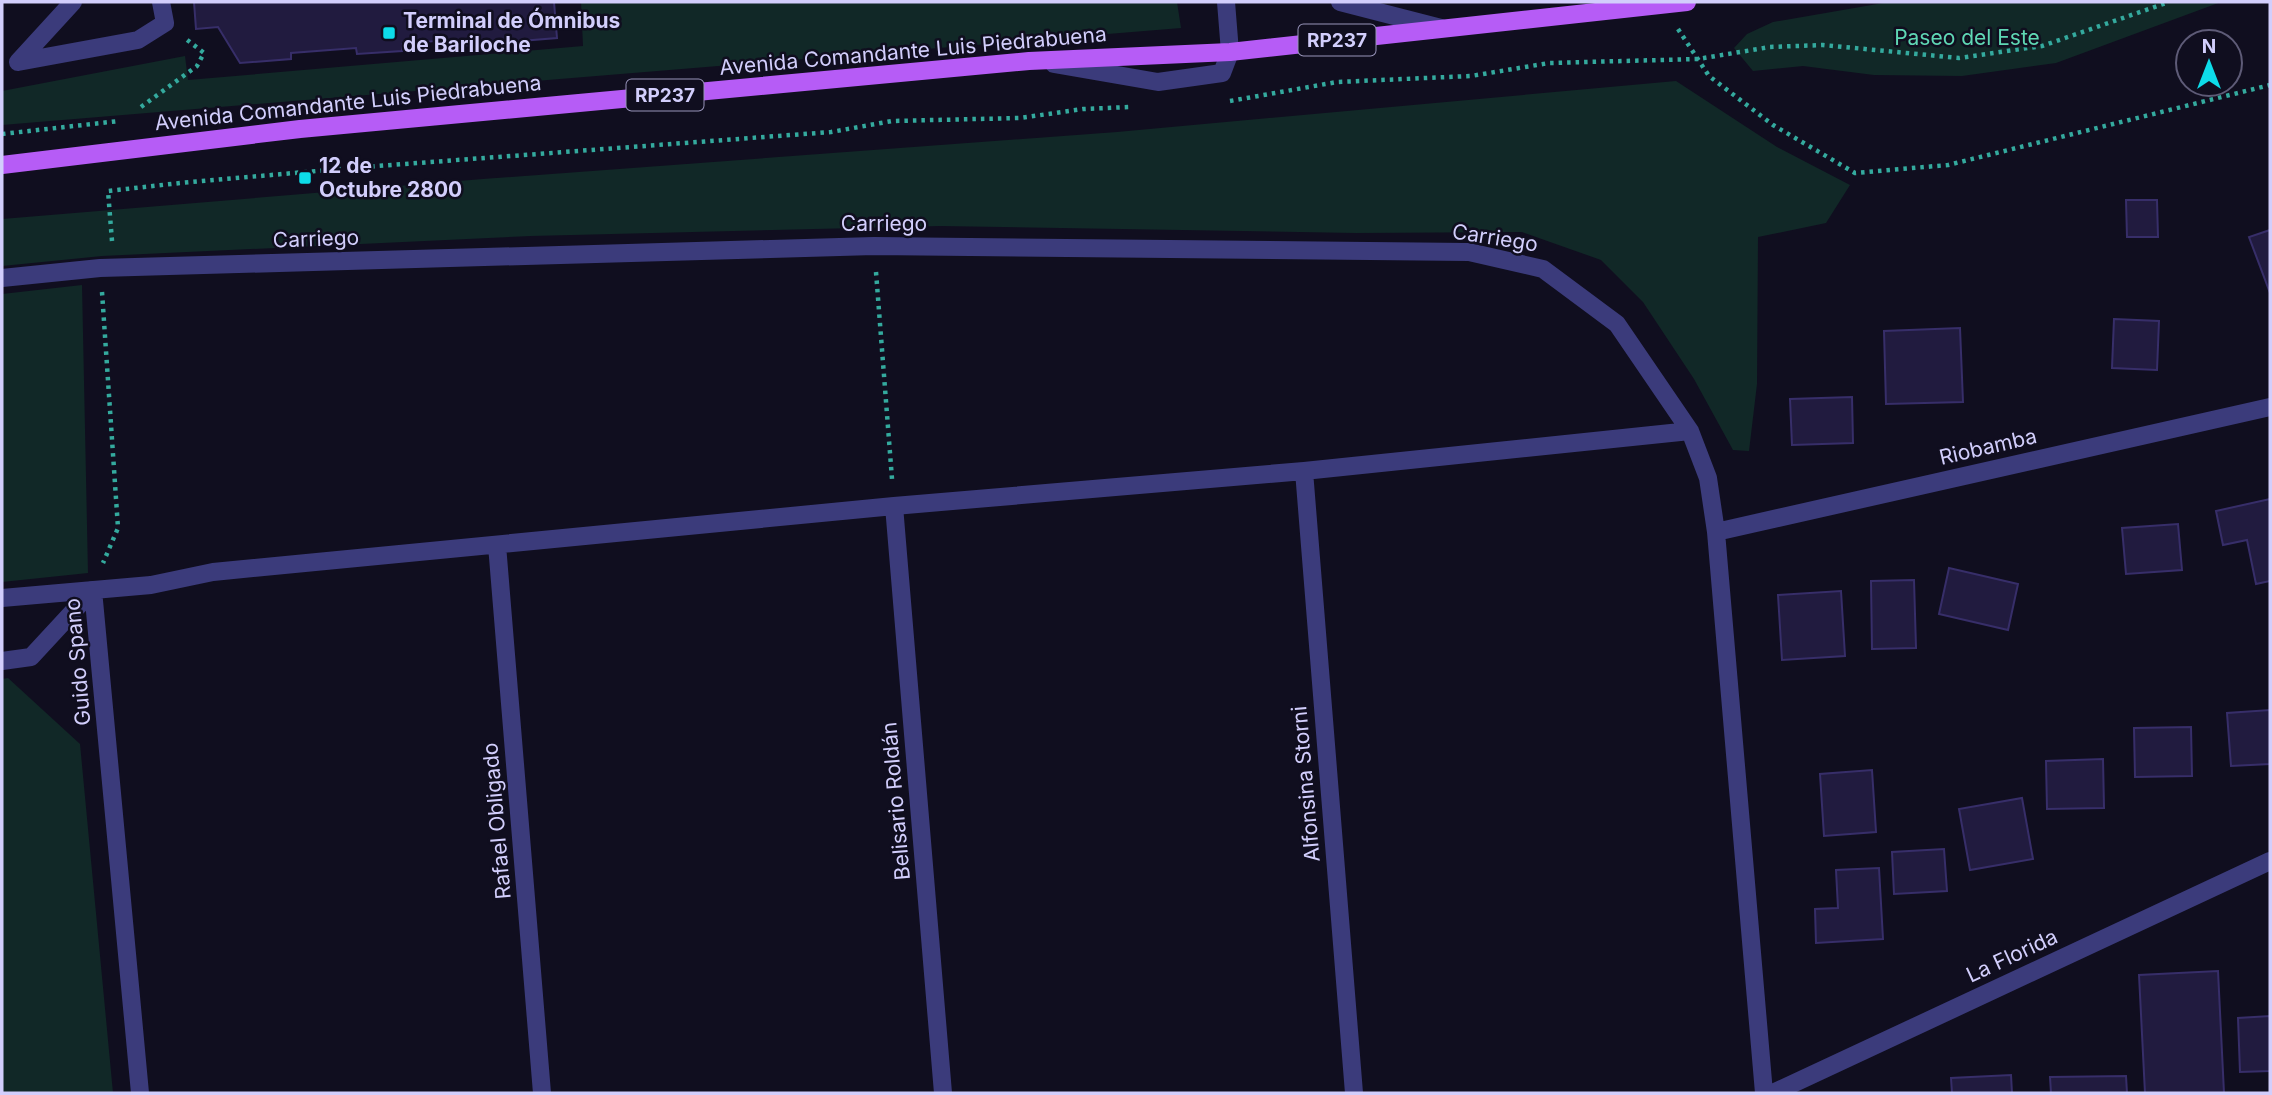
<svg xmlns="http://www.w3.org/2000/svg" width="2272" height="1095" font-family="Inter,sans-serif">
  <style>
    .green { fill: #112827 }
    .building { fill: #211b3f; stroke: #372e69; stroke-width: 2 }
    .lines { fill: none; stroke-linecap: round; stroke-linejoin: round }
    .path { stroke: #34aa9e; stroke-width: 4.5; stroke-dasharray: 3.5 5; stroke-linecap: butt }
    .lane { stroke: #3b3b7b; stroke-width: 18 }
    .street { stroke: #3b3b7b; stroke-width: 18 }
    .primary { stroke: #b65cf6; stroke-width: 18 }
    .poi-dot { fill: #0ddce9; stroke: #100e1f; stroke-width: 2.5 }
    .labels { text-anchor: middle; stroke-width: 5; stroke-linejoin: round; paint-order: stroke }
    .shield { fill: #100e1f; stroke: #9894ba; stroke-width: 2 }
    .shield-label { font-size: 19px; font-weight: bold; fill: #d2cefc }
    .poi-label { font-size: 21px; font-weight: bold; fill: #d2cefc; stroke: #100e1f; text-anchor: start }
    .park-label { font-size: 21px; fill: #5fd7b4; stroke: #100e1f }
    .street-label { font-size: 21px; fill: #d2cefc; stroke: #100e1f }
  </style>
  <rect width="100%" height="100%" fill="#100e1f"/>
  <path class="green" d="M 581,2 L 1177,2 L 1181,28 L 2,125 L 2,91 L 185,56 L 188,80 L 583,46 Z
    M 1889,2 L 2221,2 L 2056,63 L 1962,76 L 1874,75 L 1803,66 L 1753,71 L 1734,48 L 1747,34 L 1773,22 Z
    M 1676,81 L 1777,147 L 1850,185 L 1826,223 L 1758,237 L 1757,384 L 1749,451 L 1733,450 L 1694,379 L 1643,302 L 1601,260 L 1522,232 L 1356,233 L 940,226 L 531,236 L 102,256 L 2,266 L 2,219 L 483,179 L 1117,132 Z
    M 82,285 L 88,573 L 2,582 L 2,294 Z
    M 8,678 L 80,744 L 113,1093 L 2,1093 L 2,679 Z"/>
  <path class="building" d="M 194,2 L 554,2 L 557,38 L 436,48 L 435,41 L 402,44 L 402,51 L 357,54 L 356,48 L 291,53 L 291,59 L 240,63 L 218,27 L 196,29 Z
    M 2126,200 L 2157,200 L 2158,237 L 2127,237 Z
    M 2270,230 L 2270,293 L 2249,237 Z
    M 2114,319 L 2159,321 L 2157,370 L 2112,368 Z
    M 1960,328 L 1963,402 L 1886,404 L 1884,331 Z
    M 1852,397 L 1853,443 L 1792,445 L 1790,399 Z
    M 2270,499 L 2270,581 L 2256,584 L 2247,540 L 2223,545 L 2216,511 Z
    M 2178,524 L 2182,570 L 2126,574 L 2122,528 Z
    M 1949,568 L 2018,584 L 2008,630 L 1939,614 Z
    M 1914,580 L 1916,648 L 1872,649 L 1871,581 Z
    M 1841,591 L 1845,656 L 1782,660 L 1778,595 Z
    M 2270,710 L 2270,764 L 2231,766 L 2227,713 Z
    M 2191,727 L 2192,776 L 2135,777 L 2134,728 Z
    M 2103,759 L 2104,808 L 2047,809 L 2046,761 Z
    M 1872,770 L 1876,832 L 1824,836 L 1820,774 Z
    M 2022,798 L 2033,859 L 1970,870 L 1959,809 Z
    M 1944,849 L 1947,891 L 1894,894 L 1892,852 Z
    M 1879,868 L 1883,939 L 1816,943 L 1815,909 L 1838,908 L 1836,870 Z
    M 2218,971 L 2224,1093 L 2145,1093 L 2139,975 Z
    M 2270,1016 L 2270,1071 L 2240,1072 L 2238,1018 Z
    M 2011,1075 L 2012,1093 L 1952,1093 L 1951,1078 Z
    M 2126,1076 L 2127,1093 L 2051,1093 L 2050,1077 Z"/>
  <g class="lines">
    <path class="path" d="M 1678,29 L 1709,76 L 1773,125 L 1855,173 L 1948,165 L 2270,85
      M 1230,101 L 1337,82 L 1471,76 L 1549,63 L 1698,59 L 1770,47 L 1823,45 L 1959,58 L 2042,46 L 2169,2
      M 141,107 L 197,66 L 204,53 L 186,39
      M 2,134 L 119,121
      M 112,241 L 108,191 L 180,183 L 351,168 L 831,132 L 892,121 L 1020,118 L 1083,109 L 1130,107
      M 876,272 L 892,479
      M 102,292 L 118,528 L 103,563"/>
    <path class="lane" d="M 73,2 L 18,62 L 138,40 L 165,23 L 161,2
      M 1340,2 L 1441,28
      M 1054,64 L 1158,82 L 1222,73 L 1230,52 L 1226,2
      M 2,661 L 31,657 L 93,590"/>
    <path class="street" d="M 2,278 L 100,268 L 874,246 L 1469,252 L 1543,269 L 1617,324 L 1690,431 L 1708,478 L 1716,532 L 1764,1093
      M 1304,471 L 1354,1093
      M 894,506 L 943,1093
      M 1716,532 L 2270,407
      M 497,545 L 542,1093
      M 93,590 L 140,1093
      M 2,598 L 151,585 L 213,572 L 894,506 L 1304,471 L 1690,431
      M 1773,1093 L 2270,861"/>
    <path class="primary" d="M 2,165 L 300,129 L 1029,61 L 1230,52 L 1687,2"/>
  </g>
  <g class="poi-dot">
    <rect x="382" y="26" width="14" height="14" rx="3.5"/>
    <rect x="298" y="171" width="14" height="14" rx="3.5"/>
  </g>
  <g class="labels">
    <g class="shield">
      <rect x="1298.5" y="24.5" width="77" height="31" rx="5"/>
      <rect x="626.5" y="79.5" width="77" height="31" rx="5"/>
    </g>
    <g class="shield-label">
      <text x="1337" y="47">RP237</text>
      <text x="665" y="102">RP237</text>
    </g>
    <g class="poi-label">
      <text x="403" y="28">Terminal de Ómnibus<tspan x="403" dy="24">de Bariloche</tspan></text>
      <text x="319" y="173">12 de<tspan x="319" dy="24">Octubre 2800</tspan></text>
    </g>
    <g class="park-label">
      <text x="1967" y="45">Paseo del Este</text>
    </g>
    <g class="street-label">
      <text transform="translate(913 51) rotate(-5)" y="7">Avenida Comandante Luis Piedrabuena</text>
      <text transform="translate(348 103) rotate(-6)" y="7">Avenida Comandante Luis Piedrabuena</text>
      <text x="884" y="231">Carriego</text>
      <text transform="translate(1495 238) rotate(9)" y="7">Carriego</text>
      <text transform="translate(316 239) rotate(-2)" y="7">Carriego</text>
      <text transform="translate(1988 447) rotate(-13)" y="7">Riobamba</text>
      <text transform="translate(78 662) rotate(-95)" y="7">Guido Spano</text>
      <text transform="translate(1306 784) rotate(-95)" y="7">Alfonsina Storni</text>
      <text transform="translate(896 801) rotate(-95)" y="7">Belisario Roldán</text>
      <text transform="translate(497 821) rotate(-95)" y="7">Rafael Obligado</text>
      <text transform="translate(2012 956) rotate(-25)" y="7">La Florida</text>
    </g>
  </g>
  <rect width="2272" height="1095" fill="none" stroke="#d2cefc" stroke-width="7"/>
  <g transform="translate(2209 63)"><circle r="33" fill="#100e1f" stroke="#5e5b77" stroke-width="2"/>
  <path d="M0-5L12 26L0 18L-12 26Z" fill="#0ddce9"/>
  <text y="-10" font-size="19" font-weight="bold" text-anchor="middle" fill="#d2cefc">N</text>
  </g>
</svg>
